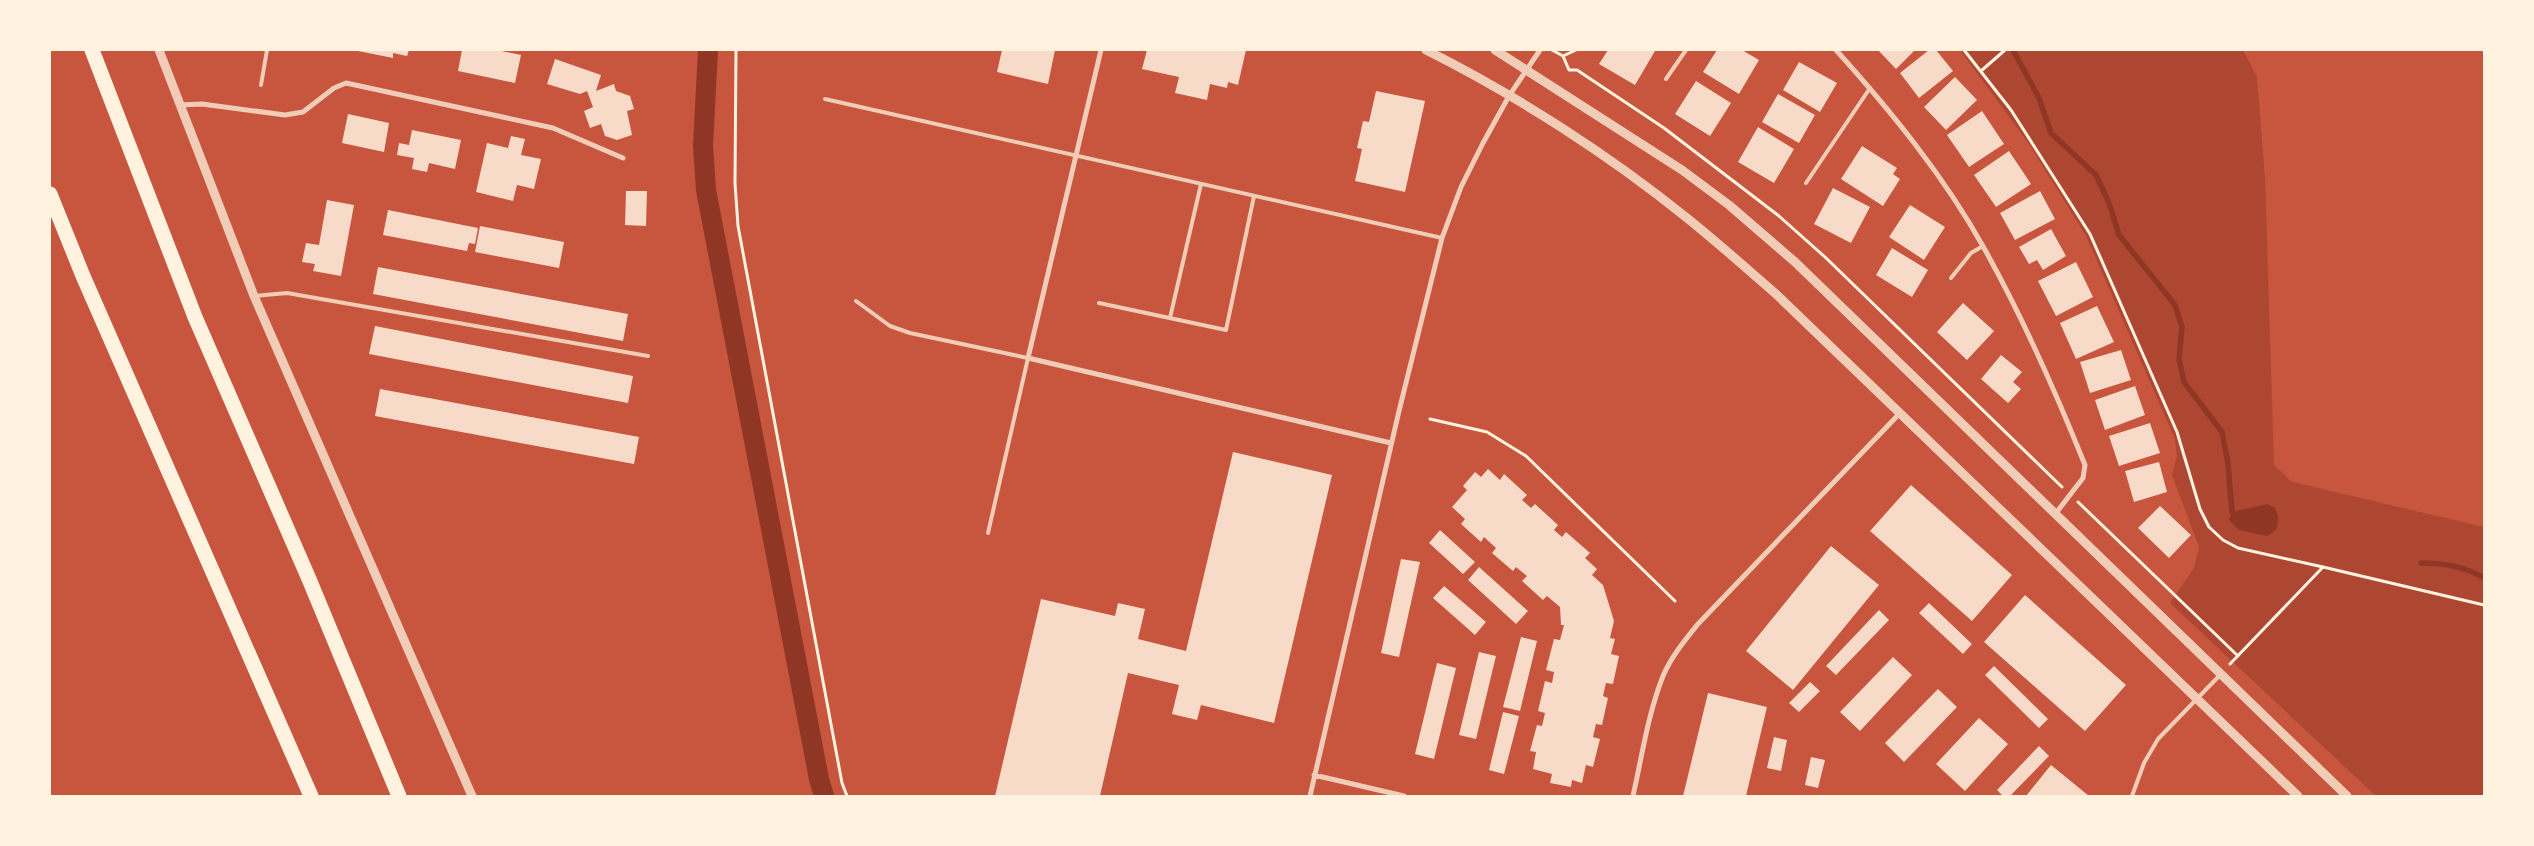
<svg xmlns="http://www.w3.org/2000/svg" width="2534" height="846" font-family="'Open Sans',sans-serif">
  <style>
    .green { fill: #ae4732 }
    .water { fill: #8f3625 }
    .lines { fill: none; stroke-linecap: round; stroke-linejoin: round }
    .stream { stroke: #8f3625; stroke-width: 5.5 }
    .canal { stroke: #8f3625; stroke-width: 20 }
    .building { fill: #f7dbc8 }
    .path { stroke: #fff3e0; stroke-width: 3 }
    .service { stroke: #f1ccb7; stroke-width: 4 }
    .minor { stroke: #f1ccb7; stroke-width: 5 }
    .tertiary { stroke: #f1ccb7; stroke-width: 9 }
    .motorway { stroke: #fff3e0; stroke-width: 15 }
  </style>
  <rect width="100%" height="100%" fill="#c8553d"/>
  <path class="green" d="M 1960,50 L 2243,50 L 2257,77 L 2265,178 L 2274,465 L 2291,481 L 2301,484 L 2484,527 L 2484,796 L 2376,796 L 2170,603 L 2194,568 L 2199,547 L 2172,475 L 2177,456 L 2175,439 L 2086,236 L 2029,144 Z"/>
  <path class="water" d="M 2267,504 L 2275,508 L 2278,516 L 2277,529 L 2267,536 L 2239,530 L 2229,520 L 2232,512 Z"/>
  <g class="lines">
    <path class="stream" d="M 2013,50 L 2039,98 L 2051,133 L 2096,175 L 2109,203 L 2119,235 L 2175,305 L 2182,327 L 2179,359 L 2184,382 L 2222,432 L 2228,463 L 2232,512
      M 2421,563 C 2443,563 2465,566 2484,578"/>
    <path class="canal" d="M 708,50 L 703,146 L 706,190 L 819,779 L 824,796"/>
  </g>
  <path class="building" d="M 409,50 L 407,56 L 393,53 L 393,58 L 358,51 Z
    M 462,50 L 497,50 L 521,55 L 515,83 L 458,71 Z
    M 1002,50 L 1055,50 L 1048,84 L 997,72 Z
    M 1147,50 L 1246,50 L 1238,85 L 1228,82 L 1227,88 L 1210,84 L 1207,100 L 1175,93 L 1179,77 L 1142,69 Z
    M 1608,50 L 1653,50 L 1655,51 L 1635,85 L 1599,64 Z
    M 1717,50 L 1742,50 L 1759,60 L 1739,94 L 1703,72 Z
    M 1878,50 L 1915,50 L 1896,69 Z
    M 1929,50 L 1936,50 L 1953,71 L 1919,98 L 1900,73 Z
    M 555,59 L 601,75 L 596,91 L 614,84 L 616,91 L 630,96 L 634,109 L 627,111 L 632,135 L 617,140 L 605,136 L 601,124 L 590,128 L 584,111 L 593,107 L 587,91 L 580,94 L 547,84 Z
    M 1799,62 L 1837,83 L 1820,112 L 1783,90 Z
    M 1955,77 L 1977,100 L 1946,130 L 1924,107 Z
    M 1696,81 L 1731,103 L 1710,136 L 1675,114 Z
    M 1376,91 L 1425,101 L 1405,192 L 1355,181 L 1362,149 L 1357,148 L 1363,121 L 1369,122 Z
    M 1778,94 L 1815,115 L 1799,143 L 1762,122 Z
    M 1982,111 L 2004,144 L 1969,167 L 1947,135 Z
    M 348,114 L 389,123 L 384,152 L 342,143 Z
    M 1758,127 L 1794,149 L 1774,183 L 1738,162 Z
    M 412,130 L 461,140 L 455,169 L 429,163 L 427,172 L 412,169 L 414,158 L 397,155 L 399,143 L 409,145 Z
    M 511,136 L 525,139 L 521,155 L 541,159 L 534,189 L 517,185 L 513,201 L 476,192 L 487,143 L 508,148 Z
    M 1862,146 L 1897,168 L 1893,174 L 1900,179 L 1883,206 L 1841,179 Z
    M 2009,151 L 2031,184 L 1996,207 L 1974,175 Z
    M 1833,188 L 1870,207 L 1851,243 L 1814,224 Z
    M 626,191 L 647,191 L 646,226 L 625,225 Z
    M 2040,191 L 2055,219 L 2015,240 L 2000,213 Z
    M 327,200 L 354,205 L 341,276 L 313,271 L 315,264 L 302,262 L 306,243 L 319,245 Z
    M 1910,205 L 1945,227 L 1924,260 L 1889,237 Z
    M 388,210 L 478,228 L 475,244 L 469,243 L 467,251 L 383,235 Z
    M 480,226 L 564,242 L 559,268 L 475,252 Z
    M 2051,229 L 2066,256 L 2043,270 L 2037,260 L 2029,264 L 2019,247 Z
    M 1892,248 L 1928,270 L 1912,297 L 1876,275 Z
    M 2076,262 L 2093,297 L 2056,316 L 2038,281 Z
    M 378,267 L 628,314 L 623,341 L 373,294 Z
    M 1963,303 L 1994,331 L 1967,360 L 1937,332 Z
    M 2097,306 L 2114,342 L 2076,359 L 2060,323 Z
    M 375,326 L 633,376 L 628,403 L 369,354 Z
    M 2121,350 L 2131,380 L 2090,393 L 2080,362 Z
    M 2001,355 L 2022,372 L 2013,382 L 2021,389 L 2008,403 L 1981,379 Z
    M 2135,386 L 2145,415 L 2105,430 L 2095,400 Z
    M 380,389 L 639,437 L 634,464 L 375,416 Z
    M 2150,423 L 2160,453 L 2119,466 L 2109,436 Z
    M 1233,452 L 1332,475 L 1274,723 L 1201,705 L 1197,720 L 1172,714 L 1179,685 L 1128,673 L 1100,796 L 995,796 L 1041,599 L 1115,616 L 1118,603 L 1145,609 L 1138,639 L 1186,651 Z
    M 2159,462 L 2167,492 L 2134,502 L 2125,471 Z
    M 1488,469 L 1500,480 L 1504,474 L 1527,495 L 1522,500 L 1531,508 L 1535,504 L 1558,525 L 1554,530 L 1562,537 L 1566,532 L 1590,553 L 1585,558 L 1597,569 L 1592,575 L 1603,585 L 1614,621 L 1610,638 L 1615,639 L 1611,654 L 1619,656 L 1613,684 L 1606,683 L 1603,696 L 1608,698 L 1602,725 L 1596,724 L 1593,737 L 1600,739 L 1593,767 L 1586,765 L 1582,783 L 1572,780 L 1571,787 L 1550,783 L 1552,774 L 1533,769 L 1536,752 L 1530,751 L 1537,725 L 1542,726 L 1545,713 L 1538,711 L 1545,681 L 1552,683 L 1554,672 L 1546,670 L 1554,639 L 1560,640 L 1564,625 L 1561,625 L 1560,607 L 1547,596 L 1543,600 L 1522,581 L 1527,576 L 1516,567 L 1513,571 L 1492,553 L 1496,548 L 1484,537 L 1481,542 L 1461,524 L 1465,519 L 1452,507 L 1467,490 L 1463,486 L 1475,472 L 1481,477 Z
    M 1911,485 L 2012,575 L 1972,621 L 1870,531 Z
    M 2160,506 L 2191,535 L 2169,558 L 2138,528 Z
    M 1440,530 L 1475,562 L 1463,574 L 1429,543 Z
    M 1831,546 L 1879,585 L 1793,690 L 1746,651 Z
    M 1401,559 L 1420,562 L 1399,657 L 1381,653 Z
    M 1479,567 L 1528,611 L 1516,624 L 1468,580 Z
    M 1444,586 L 1486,622 L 1475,635 L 1433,598 Z
    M 2025,595 L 2126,685 L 2085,731 L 1984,642 Z
    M 1929,603 L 1972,644 L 1963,654 L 1919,613 Z
    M 1879,610 L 1889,620 L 1836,675 L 1826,666 Z
    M 1521,637 L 1537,641 L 1520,711 L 1503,707 Z
    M 1479,652 L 1496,656 L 1476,739 L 1459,735 Z
    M 1893,657 L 1912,675 L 1860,731 L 1840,712 Z
    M 1437,663 L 1456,668 L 1434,759 L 1415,754 Z
    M 1994,666 L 2048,719 L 2039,728 L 1985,675 Z
    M 1810,682 L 1820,691 L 1799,712 L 1789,703 Z
    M 1938,689 L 1957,707 L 1904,762 L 1885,743 Z
    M 1708,693 L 1767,707 L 1746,796 L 1683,796 Z
    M 1503,712 L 1519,716 L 1504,774 L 1489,770 Z
    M 1979,718 L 2008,744 L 1965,791 L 1936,764 Z
    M 1774,737 L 1787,740 L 1781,771 L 1767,768 Z
    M 2039,746 L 2049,756 L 2010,796 L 2003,796 L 1997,790 Z
    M 1811,757 L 1825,760 L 1818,788 L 1805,785 Z
    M 2051,765 L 2089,796 L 2026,796 Z"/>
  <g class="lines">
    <path class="path" d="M 736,50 L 735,183 L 738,226 L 842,783 L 847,796
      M 1552,50 L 1563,56
      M 1576,50 L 1563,56 L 1569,70 L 1577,70 L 1664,128 L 1779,216 L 1825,257 L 2062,487
      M 1964,50 L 2011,110 L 2090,234 L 2177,432 L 2200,509 L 2209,527 L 2223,540 L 2238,548 L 2323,567
      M 1981,71 L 2005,50
      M 1430,419 L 1487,432 L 1526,456 L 1675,601
      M 2078,502 L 2238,656
      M 2230,664 L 2323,567 L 2484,605"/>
    <path class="service" d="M 1666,79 L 1686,50
      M 261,85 L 267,50
      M 825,99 L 1442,238
      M 1806,183 L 1870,88
      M 1951,278 L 1971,253 L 1983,246
      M 254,296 L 287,293 L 648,356
      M 856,301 L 890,326 L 910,333 L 1028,358 L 988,533
      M 1099,303 L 1226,330 L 1254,196
      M 1170,318 L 1201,184
      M 2132,796 L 2144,763 L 2158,739 L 2220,675"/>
    <path class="minor" d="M 1101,50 L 1028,358 L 1391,443
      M 1836,50 C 1890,110 1944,176 1984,248 C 2023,318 2055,390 2085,465 L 2083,478 L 2056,513
      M 179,105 L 202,104 L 285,115 L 303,112 L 334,88 L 346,83 L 553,128 L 623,158
      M 1314,775 L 1404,796
      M 1310,796 L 1399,411 L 1442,238 L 1461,187 L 1483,143 L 1509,96 L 1540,50
      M 1633,796 C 1642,756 1648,714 1663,676 C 1671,657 1685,640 1698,624 L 1900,413"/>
    <path class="tertiary" d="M 159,50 L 254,296 L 472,796
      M 1426,50 C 1516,95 1609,155 1687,218 C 1717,242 1746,268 1776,294 L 2298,796
      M 1495,50 L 1682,170 L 1729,205 L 1795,262 L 2347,796"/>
    <path class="motorway" d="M 92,50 L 195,317 L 309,579 L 399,796
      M 50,194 L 83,276 L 311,796"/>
  </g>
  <rect width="2534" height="846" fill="none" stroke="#fff3e0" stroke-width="102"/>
</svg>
